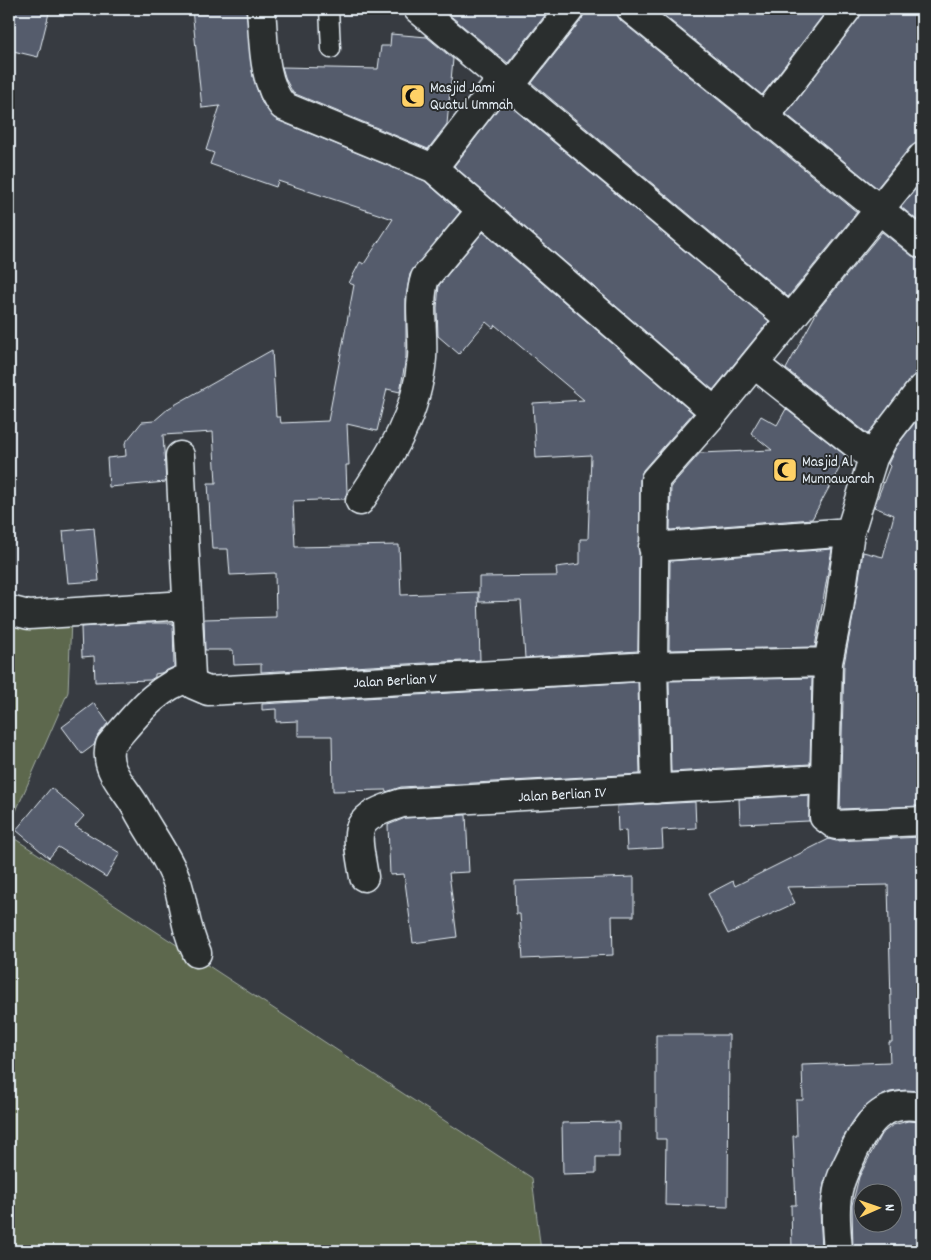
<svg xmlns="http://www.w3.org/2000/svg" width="931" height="1260" font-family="Dekko,sans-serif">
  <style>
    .green { fill: #5d674e; stroke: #a2aca3 }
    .building { fill: #555b6c; stroke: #e8f1f8; fill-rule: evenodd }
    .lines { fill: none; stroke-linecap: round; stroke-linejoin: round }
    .service-casing { stroke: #e8f1f8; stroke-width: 21 }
    .minor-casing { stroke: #e8f1f8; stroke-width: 31 }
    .service { stroke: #2a2d2e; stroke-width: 18 }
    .minor { stroke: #2a2d2e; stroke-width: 28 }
    .labels { text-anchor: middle; stroke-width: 4; stroke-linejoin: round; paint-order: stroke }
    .poi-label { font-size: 15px; fill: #e8f1f8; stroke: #2a2d2e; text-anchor: start }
    .street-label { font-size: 15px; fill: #e8f1f8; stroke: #2a2d2e }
  </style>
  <rect width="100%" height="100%" fill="#373b41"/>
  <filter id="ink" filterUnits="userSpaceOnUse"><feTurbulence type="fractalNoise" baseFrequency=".02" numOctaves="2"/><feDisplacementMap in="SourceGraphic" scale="10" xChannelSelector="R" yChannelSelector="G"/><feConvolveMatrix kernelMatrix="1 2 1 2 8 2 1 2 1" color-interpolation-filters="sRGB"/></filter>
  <g filter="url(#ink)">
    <path class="green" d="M 9,617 L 71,620 L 68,692 L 9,827 Z
      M 9,835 L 532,1178 L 541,1251 L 9,1251 Z"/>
    <path class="building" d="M 9,9 L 50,9 L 38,57 L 9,50 Z
      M 192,9 L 246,9 L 253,77 L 262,103 L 277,120 L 425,181 L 460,212 L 410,274 L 406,297 L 406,357 L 400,392 L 387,389 L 377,431 L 347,424 L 349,465 L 346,465 L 347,492 L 345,499 L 293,501 L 295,547 L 399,545 L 401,595 L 478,592 L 480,660 L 261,672 L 261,664 L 234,665 L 233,650 L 205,650 L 204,619 L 276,617 L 275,573 L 230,575 L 228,549 L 212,549 L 208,483 L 216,483 L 213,432 L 163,435 L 166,482 L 109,487 L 107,458 L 126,456 L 125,443 L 142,422 L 154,421 L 169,408 L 272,350 L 276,417 L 280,417 L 281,423 L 328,421 L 354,285 L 349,283 L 360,262 L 364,264 L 393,219 L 278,181 L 276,187 L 210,164 L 214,153 L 206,150 L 220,106 L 202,108 Z
      M 442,9 L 550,9 L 508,63 Z
      M 585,9 L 616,9 L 621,21 L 857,212 L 788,297 L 532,83 L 582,19 Z
      M 656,9 L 828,9 L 762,95 Z
      M 862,9 L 922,9 L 922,142 L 910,147 L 877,188 L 786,114 L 859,18 Z
      M 391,34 L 427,37 L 453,59 L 447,124 L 428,149 L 293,93 L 286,80 L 282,67 L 378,69 L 381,46 L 390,46 Z
      M 504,101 L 769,321 L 713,390 L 454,166 Z
      M 922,181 L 922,224 L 901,207 Z
      M 483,232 L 693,413 L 643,470 L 640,479 L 638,651 L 525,658 L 521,601 L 479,602 L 479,577 L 557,576 L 556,567 L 580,564 L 580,539 L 588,539 L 591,455 L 536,458 L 533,403 L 584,400 L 495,325 L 493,328 L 486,322 L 459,354 L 438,336 L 437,308 L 439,285 Z
      M 882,232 L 912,256 L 922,259 L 922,373 L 916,374 L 910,379 L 868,434 L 786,369 L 818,310 Z
      M 786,409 L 846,456 L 812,519 L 670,530 L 671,486 L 700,453 L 772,450 L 751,433 L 761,416 L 777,425 Z
      M 922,413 L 922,806 L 840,809 L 844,664 L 854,611 L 863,552 L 883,557 L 894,515 L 874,507 L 890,466 L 888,464 L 896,447 Z
      M 94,528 L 99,581 L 68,583 L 63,531 Z
      M 832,549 L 815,647 L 669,650 L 670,561 Z
      M 142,623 L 173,623 L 174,667 L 161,673 L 155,674 L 155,677 L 150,680 L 95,682 L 94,656 L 82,657 L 81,627 Z
      M 812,678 L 810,764 L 671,772 L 669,681 Z
      M 638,682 L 640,774 L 401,787 L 386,792 L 386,790 L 333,791 L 332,736 L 298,736 L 298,721 L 276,722 L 276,709 L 262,710 L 262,704 Z
      M 94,703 L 108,723 L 98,735 L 94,745 L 82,754 L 62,727 Z
      M 51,788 L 84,816 L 75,826 L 120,853 L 106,877 L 58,847 L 49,858 L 16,830 Z
      M 809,795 L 809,821 L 740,824 L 739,799 Z
      M 695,802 L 696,828 L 662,830 L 663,848 L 627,850 L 626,830 L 618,831 L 617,806 Z
      M 466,815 L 469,872 L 449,873 L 457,937 L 413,943 L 404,874 L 390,875 L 388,825 L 405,818 Z
      M 922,837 L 922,1091 L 906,1090 L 890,1092 L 877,1098 L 858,1114 L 843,1138 L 824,1183 L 820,1210 L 822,1251 L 792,1251 L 791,1205 L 796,1205 L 793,1136 L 797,1136 L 796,1100 L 803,1100 L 802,1065 L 890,1062 L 889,1042 L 892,1042 L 888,885 L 787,887 L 795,903 L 728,934 L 708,894 L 733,881 L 735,886 L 829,839 L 836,841 Z
      M 634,877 L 634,916 L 612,916 L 613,955 L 523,959 L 520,914 L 516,914 L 515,881 Z
      M 656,1035 L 729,1035 L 728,1207 L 665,1205 L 666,1139 L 656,1139 Z
      M 908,1121 L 922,1122 L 922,1251 L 853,1251 L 852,1205 L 859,1177 L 881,1134 L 893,1125 ZM 864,1192 L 894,1192 L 894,1222 L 864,1222 Z
      M 619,1122 L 619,1157 L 596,1157 L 596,1173 L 563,1174 L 562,1123 Z"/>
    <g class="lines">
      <defs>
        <path id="service" d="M 329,9 L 331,49"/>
        <path id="minor" d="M 261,9 C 264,40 262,82 283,106 L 433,168 L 715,412
          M 418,9 L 789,318
          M 631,9 L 922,244
          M 510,86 L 570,9
          M 764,118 L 847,9
          M 433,168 L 502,79
          M 754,364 L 873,458
          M 922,388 L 883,439 L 873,458 L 850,532 L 839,609 L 828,662 L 824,817 L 835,825 L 922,821
          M 180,456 L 191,677 L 194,685 L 208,691 L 653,666 L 828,662
          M 360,501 C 391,455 417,415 422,358 C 424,332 417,303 425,278 L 480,212
          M 653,547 L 850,532
          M 9,610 L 29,615 L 186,605
          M 191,677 C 155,687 134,718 110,745 C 103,770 126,788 137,809 C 149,832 167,855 176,879 C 185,905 184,927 197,953
          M 656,789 L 653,666 L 655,480 L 715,412 L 922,157
          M 364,877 C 356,828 350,819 402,803 L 823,779
          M 838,1251 C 837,1234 834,1214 837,1197 C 838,1183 845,1169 851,1157 C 866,1124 881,1099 922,1107"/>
      </defs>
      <use href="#service" class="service-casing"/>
      <use href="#minor" class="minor-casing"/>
      <use href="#service" class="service"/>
      <use href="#minor" class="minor"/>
    </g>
  </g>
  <defs>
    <symbol id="mosque-square" viewBox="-11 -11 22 22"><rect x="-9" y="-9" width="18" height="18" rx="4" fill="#ffd166" stroke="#2a2d2e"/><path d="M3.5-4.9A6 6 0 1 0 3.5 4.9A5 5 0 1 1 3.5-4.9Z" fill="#111"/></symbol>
  </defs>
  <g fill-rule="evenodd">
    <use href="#mosque-square" x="399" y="82" width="28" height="28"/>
    <use href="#mosque-square" x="771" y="456" width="28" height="28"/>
  </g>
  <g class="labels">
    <g class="poi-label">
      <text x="430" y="92">Masjid Jami<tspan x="430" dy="17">Quatul Ummah</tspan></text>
      <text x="802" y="466">Masjid Al<tspan x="802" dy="17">Munnawarah</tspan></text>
    </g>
    <g class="street-label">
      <text transform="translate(395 680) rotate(-3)" y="5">Jalan Berlian V</text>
      <text transform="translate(562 794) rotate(-3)" y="5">Jalan Berlian IV</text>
    </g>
  </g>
  <rect width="931" height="1260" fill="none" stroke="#2a2d2e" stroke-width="30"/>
  <rect x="15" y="15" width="901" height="1230" fill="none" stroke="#e8f1f8" stroke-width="2" filter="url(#ink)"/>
  <g transform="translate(878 1208) rotate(88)"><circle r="24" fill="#2a2d2e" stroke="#767b7f"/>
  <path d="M0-4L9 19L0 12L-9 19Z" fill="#ffd166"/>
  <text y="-8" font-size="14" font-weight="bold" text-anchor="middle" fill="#e8f1f8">N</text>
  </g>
</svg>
